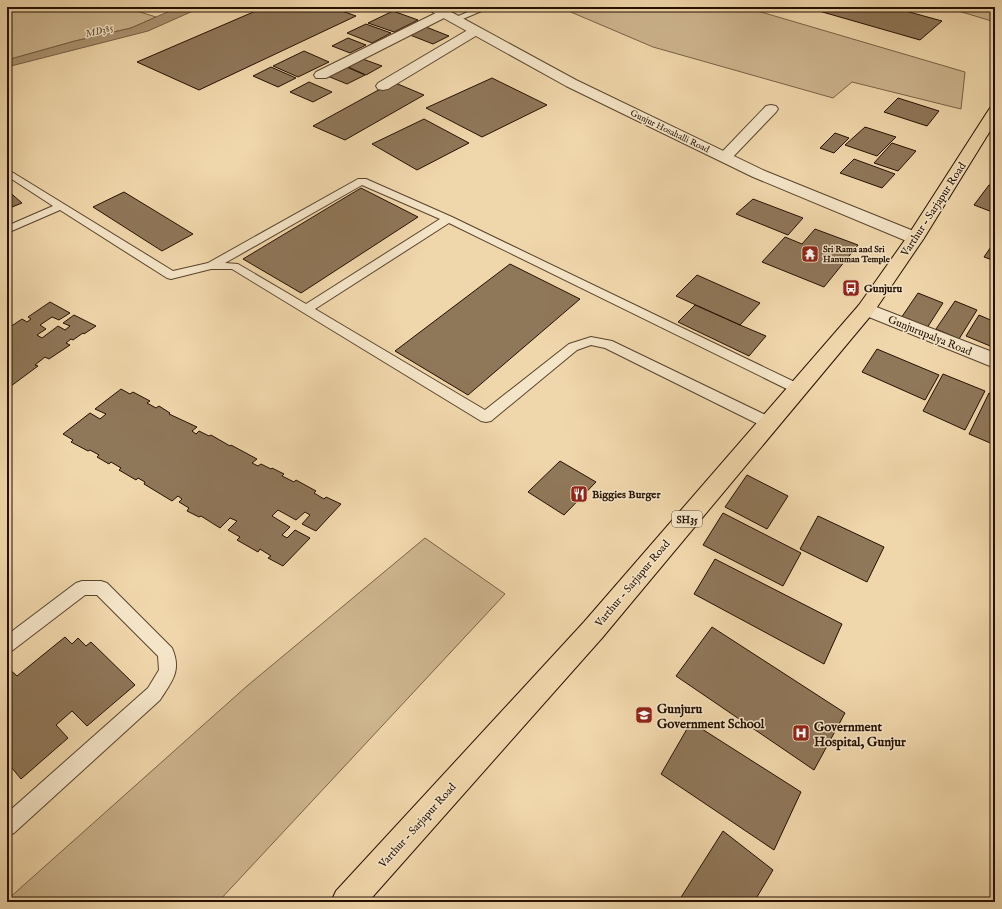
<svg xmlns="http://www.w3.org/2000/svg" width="1002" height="909" font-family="'IM FELL English',serif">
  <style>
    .green { fill: #cdb58e; stroke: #796247 }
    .water { fill: #ab9371; stroke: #755f44 }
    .building { fill: #8f7759; stroke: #251000 }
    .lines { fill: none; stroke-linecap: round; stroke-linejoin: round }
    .service-casing { stroke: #58422b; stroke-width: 2 }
    .minor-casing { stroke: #58422b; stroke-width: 2 }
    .tertiary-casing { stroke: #58422b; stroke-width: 2 }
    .primary-casing { stroke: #251000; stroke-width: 2 }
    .service { fill: #f5e5c8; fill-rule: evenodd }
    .minor { fill: #f5e5c8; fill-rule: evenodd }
    .tertiary { fill: #f5e5c8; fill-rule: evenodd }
    .primary { fill: #f0d7ab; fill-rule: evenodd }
    .labels { text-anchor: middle; stroke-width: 3; stroke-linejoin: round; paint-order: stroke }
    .far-street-label { font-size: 9px; fill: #251000; stroke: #f5e5c8 }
    .far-poi-label { font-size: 9px; font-weight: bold; fill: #251000; stroke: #f5e5c8; text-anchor: start }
    .far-water-label { font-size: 10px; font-style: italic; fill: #614b33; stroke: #f5e5c8 }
    .shield { fill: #f5e5c8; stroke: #63503c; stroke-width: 1 }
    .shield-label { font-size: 10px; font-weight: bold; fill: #251000 }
    .street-label { font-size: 11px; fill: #251000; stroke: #f5e5c8 }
    .poi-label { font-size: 11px; font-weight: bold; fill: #251000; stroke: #f5e5c8; text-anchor: start }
    .near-poi-label { font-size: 13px; font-weight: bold; fill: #251000; stroke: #f5e5c8; text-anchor: start }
  </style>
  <rect width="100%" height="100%" fill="#f0d7ab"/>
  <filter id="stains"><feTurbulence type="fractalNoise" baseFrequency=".005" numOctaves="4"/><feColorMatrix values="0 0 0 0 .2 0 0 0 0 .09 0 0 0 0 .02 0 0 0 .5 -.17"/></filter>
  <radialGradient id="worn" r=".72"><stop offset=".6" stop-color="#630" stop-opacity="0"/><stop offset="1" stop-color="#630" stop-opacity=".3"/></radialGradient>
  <path class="green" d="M 13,7 L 124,7 L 156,17 L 131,28 L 75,41 L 7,60 L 7,9 Z
    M 559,7 L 744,7 L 965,72 L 961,109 L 852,82 L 833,98 L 653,47 Z
    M 945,7 L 995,7 L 995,22 Z
    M 425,538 L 505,594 L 218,902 L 7,902 L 7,900 L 247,686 Z"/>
  <path class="water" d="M 179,7 L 202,7 L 148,31 L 7,67 L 7,60 L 75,41 L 131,28 Z"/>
  <path class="building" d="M 138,7 L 158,7 L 149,11 Z
    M 265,7 L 331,7 L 356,16 L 199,90 L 137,62 Z
    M 805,7 L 891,7 L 942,21 L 920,40 Z
    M 393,11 L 418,20 L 394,32 L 368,23 Z
    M 366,24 L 391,33 L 372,43 L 347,33 Z
    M 426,27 L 449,36 L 433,44 L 410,35 Z
    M 348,38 L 366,45 L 350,53 L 332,46 Z
    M 304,51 L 329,62 L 298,77 L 273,66 Z
    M 360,58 L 382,66 L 366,75 L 344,65 Z
    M 344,66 L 365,75 L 347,84 L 325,75 Z
    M 271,67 L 296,78 L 278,87 L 253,76 Z
    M 492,78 L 547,105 L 482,137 L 426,108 Z
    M 309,82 L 332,92 L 313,102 L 290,92 Z
    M 393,82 L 424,95 L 345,140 L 313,126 Z
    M 898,98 L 939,111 L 927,126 L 884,112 Z
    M 424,119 L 469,143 L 417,170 L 372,144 Z
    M 865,127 L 896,137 L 877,156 L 845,145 Z
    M 835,133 L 849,138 L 834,153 L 820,148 Z
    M 892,143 L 916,151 L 898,171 L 874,163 Z
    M 854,159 L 895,174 L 882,188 L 840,173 Z
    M 989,185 L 995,187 L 995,213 L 974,205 Z
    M 361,188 L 418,217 L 301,293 L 243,259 Z
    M 7,190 L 22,203 L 7,209 Z
    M 124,192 L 193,234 L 162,251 L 93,207 Z
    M 753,199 L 803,218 L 788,235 L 736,214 Z
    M 815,229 L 858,245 L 824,287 L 762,262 L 785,237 L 802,244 Z
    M 995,241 L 995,261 L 984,257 Z
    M 510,264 L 580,299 L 468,395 L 395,351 Z
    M 697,275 L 760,303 L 740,325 L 676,296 Z
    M 918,293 L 943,303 L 927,328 L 901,318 Z
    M 955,301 L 977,310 L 959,339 L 936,329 Z
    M 50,302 L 70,313 L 59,320 L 52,317 L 40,325 L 46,329 L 37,335 L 42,338 L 58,326 L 65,330 L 70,326 L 63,323 L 74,315 L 96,326 L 84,334 L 83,333 L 73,340 L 71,339 L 66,343 L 70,345 L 49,359 L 45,357 L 35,365 L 38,366 L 7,389 L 7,329 L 22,319 L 27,322 L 31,319 L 28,317 Z
    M 695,305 L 740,325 L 766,336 L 749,356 L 678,322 Z
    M 979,315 L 995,322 L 995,348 L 966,336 Z
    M 877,349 L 939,375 L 925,400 L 862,372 Z
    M 943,374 L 985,391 L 965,430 L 923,411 Z
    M 121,389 L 130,394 L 133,392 L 150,401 L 147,403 L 156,408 L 159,406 L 170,413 L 169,414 L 197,427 L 192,431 L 196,434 L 199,431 L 209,436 L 211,435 L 230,446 L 231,445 L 257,459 L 252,463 L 258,466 L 261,464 L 271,469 L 272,468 L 284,474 L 282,476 L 294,482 L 296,480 L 316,491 L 314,493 L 324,499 L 326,497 L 341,504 L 316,531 L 302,524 L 310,515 L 305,512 L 296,520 L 278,510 L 272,516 L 290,527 L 282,535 L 287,538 L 295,530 L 310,538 L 283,566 L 268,558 L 271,556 L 260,549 L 258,552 L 237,540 L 240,537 L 228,530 L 237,521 L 230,518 L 220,528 L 201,516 L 199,517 L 187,511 L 189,508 L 179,502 L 182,499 L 178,496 L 172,501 L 144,484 L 145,482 L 138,478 L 136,480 L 119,470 L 121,468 L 111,462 L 109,464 L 97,457 L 99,455 L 90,450 L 88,451 L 71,442 L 73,440 L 63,434 L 90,413 L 100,419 L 106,414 L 95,409 Z
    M 989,393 L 995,395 L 995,445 L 969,434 Z
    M 560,461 L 596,482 L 564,515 L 528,492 Z
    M 747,475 L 788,496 L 767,529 L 725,507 Z
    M 723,513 L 801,553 L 783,586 L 703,545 Z
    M 818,516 L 884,547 L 867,582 L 800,549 Z
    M 715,559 L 842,624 L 824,664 L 694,594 Z
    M 712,627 L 845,713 L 814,770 L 676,676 Z
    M 65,637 L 72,644 L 78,638 L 86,646 L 91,642 L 135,685 L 87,726 L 72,711 L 56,725 L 68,738 L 21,779 L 7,762 L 7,667 L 17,676 Z
    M 691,722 L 801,792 L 774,850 L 661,774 Z
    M 723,831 L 773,870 L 754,902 L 678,902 Z"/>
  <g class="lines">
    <defs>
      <path id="service" d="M 480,7 L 491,7 L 458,21 L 455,21 L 451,19 Z
        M 7,169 L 173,271 L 208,263 L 358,179 L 366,179 L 452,217 L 803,386 L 805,389 L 803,392 L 798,394 L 793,392 L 449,223 L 315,309 L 485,410 L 569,344 L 591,337 L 612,341 L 774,419 L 776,423 L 774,427 L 769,428 L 764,427 L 605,348 L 591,345 L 577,350 L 491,421 L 486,422 L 481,421 L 232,269 L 211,269 L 171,279 L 167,278 L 60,210 L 7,233 L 7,226 L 53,206 L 7,176 ZM 362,185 L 440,219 L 306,304 L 238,264 L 225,263 Z
        M 82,581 L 101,581 L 107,583 L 172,648 C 182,671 172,681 160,700 L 14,833 L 7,836 L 7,813 L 148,688 L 159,670 L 158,656 L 97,595 L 85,595 L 13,650 L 7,653 L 7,635 L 76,583 Z"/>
      <path id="minor" d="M 444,9 L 448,10 L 450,13 L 448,16 L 326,78 L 316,78 L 314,75 L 316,72 Z
        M 475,27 L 479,28 L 481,31 L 479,34 L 388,89 L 383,90 L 378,89 L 376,86 L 378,83 L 471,28 Z
        M 771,105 L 776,106 L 778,109 L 776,112 L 730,160 L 725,162 L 720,160 L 717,157 L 720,154 L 766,106 Z"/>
      <path id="tertiary" d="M 427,7 L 442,7 L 576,80 L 765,171 L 921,234 L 924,238 L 921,242 L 915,243 L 909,242 L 753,177 L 566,86 L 429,10 Z
        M 866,303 L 995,353 L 995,368 L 859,313 L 857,309 L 859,305 Z"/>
      <path id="primary" d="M 995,107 L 995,123 L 924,238 L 873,313 L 602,638 L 368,902 L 331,902 L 336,891 L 584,622 L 859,305 L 907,237 L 988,111 L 990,108 Z"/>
    </defs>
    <use href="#service" class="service-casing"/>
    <use href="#minor" class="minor-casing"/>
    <use href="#tertiary" class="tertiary-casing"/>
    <use href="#primary" class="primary-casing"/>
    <use href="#service" class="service"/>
    <use href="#minor" class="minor"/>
    <use href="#tertiary" class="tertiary"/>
    <use href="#primary" class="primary"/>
  </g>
  <defs>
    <symbol id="temple-square" viewBox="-11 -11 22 22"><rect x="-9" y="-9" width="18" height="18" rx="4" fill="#8f2418" stroke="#f5e5c8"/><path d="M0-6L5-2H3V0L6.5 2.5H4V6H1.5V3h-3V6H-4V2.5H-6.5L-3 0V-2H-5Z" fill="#fff"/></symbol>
    <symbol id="bus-square" viewBox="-11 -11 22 22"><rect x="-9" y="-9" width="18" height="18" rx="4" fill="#8f2418" stroke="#f5e5c8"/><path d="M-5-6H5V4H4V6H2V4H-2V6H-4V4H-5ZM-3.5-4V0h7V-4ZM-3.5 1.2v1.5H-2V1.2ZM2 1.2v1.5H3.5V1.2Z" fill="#fff"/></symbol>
    <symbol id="restaurant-square" viewBox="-11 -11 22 22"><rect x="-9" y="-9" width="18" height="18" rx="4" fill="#8f2418" stroke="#f5e5c8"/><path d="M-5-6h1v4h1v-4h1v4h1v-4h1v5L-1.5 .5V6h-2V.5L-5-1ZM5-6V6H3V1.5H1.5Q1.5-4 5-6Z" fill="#fff"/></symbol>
    <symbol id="school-square" viewBox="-11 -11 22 22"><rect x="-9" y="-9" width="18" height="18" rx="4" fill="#8f2418" stroke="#f5e5c8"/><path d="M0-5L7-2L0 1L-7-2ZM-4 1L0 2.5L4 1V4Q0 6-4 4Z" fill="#fff"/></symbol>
    <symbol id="hospital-square" viewBox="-11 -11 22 22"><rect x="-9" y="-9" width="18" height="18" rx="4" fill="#8f2418" stroke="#f5e5c8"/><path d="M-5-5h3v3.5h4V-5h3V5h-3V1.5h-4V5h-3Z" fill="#fff"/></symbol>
  </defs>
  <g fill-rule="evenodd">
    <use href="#temple-square" x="800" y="244" width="20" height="20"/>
    <use href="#bus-square" x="841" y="278" width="20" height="20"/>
    <use href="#restaurant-square" x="569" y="484" width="20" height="20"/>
    <use href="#school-square" x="634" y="705" width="20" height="20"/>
    <use href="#hospital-square" x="791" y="723" width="20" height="20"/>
  </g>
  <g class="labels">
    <g class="far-street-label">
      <text transform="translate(670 131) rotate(26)" y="3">Gunjur Hosahalli Road</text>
    </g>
    <g class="far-poi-label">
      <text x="823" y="252">Sri Rama and Sri<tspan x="823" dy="10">Hanuman Temple</tspan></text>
    </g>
    <g class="far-water-label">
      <text transform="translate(99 30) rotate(-14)" y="4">MD385</text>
    </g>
    <rect class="shield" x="672" y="511" width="30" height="16" rx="3"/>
    <g class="shield-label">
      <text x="687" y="523">SH35</text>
    </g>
    <g class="street-label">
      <text transform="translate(933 209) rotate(-57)" y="4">Varthur - Sarjapur Road</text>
      <text transform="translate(930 335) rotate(22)" y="4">Gunjurupalya Road</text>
      <text transform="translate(632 583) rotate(-50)" y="4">Varthur - Sarjapur Road</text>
      <text transform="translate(417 825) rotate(-48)" y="4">Varthur - Sarjapur Road</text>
    </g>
    <g class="poi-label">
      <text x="864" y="292">Gunjuru</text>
      <text x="592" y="498">Biggies Burger</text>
    </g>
    <g class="near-poi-label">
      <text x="657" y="713">Gunjuru<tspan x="657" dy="15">Government School</tspan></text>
      <text x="814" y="731">Government<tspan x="814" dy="15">Hospital, Gunjur</tspan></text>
    </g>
  </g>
  <rect width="1002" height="909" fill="none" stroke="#f0d7ab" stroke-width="24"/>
  <rect x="8" y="8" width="986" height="893" fill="none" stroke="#251000" stroke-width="2"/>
  <rect x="12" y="12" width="978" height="885" fill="none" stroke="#251000"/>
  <rect width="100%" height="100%" filter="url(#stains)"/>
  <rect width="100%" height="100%" fill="url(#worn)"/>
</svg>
